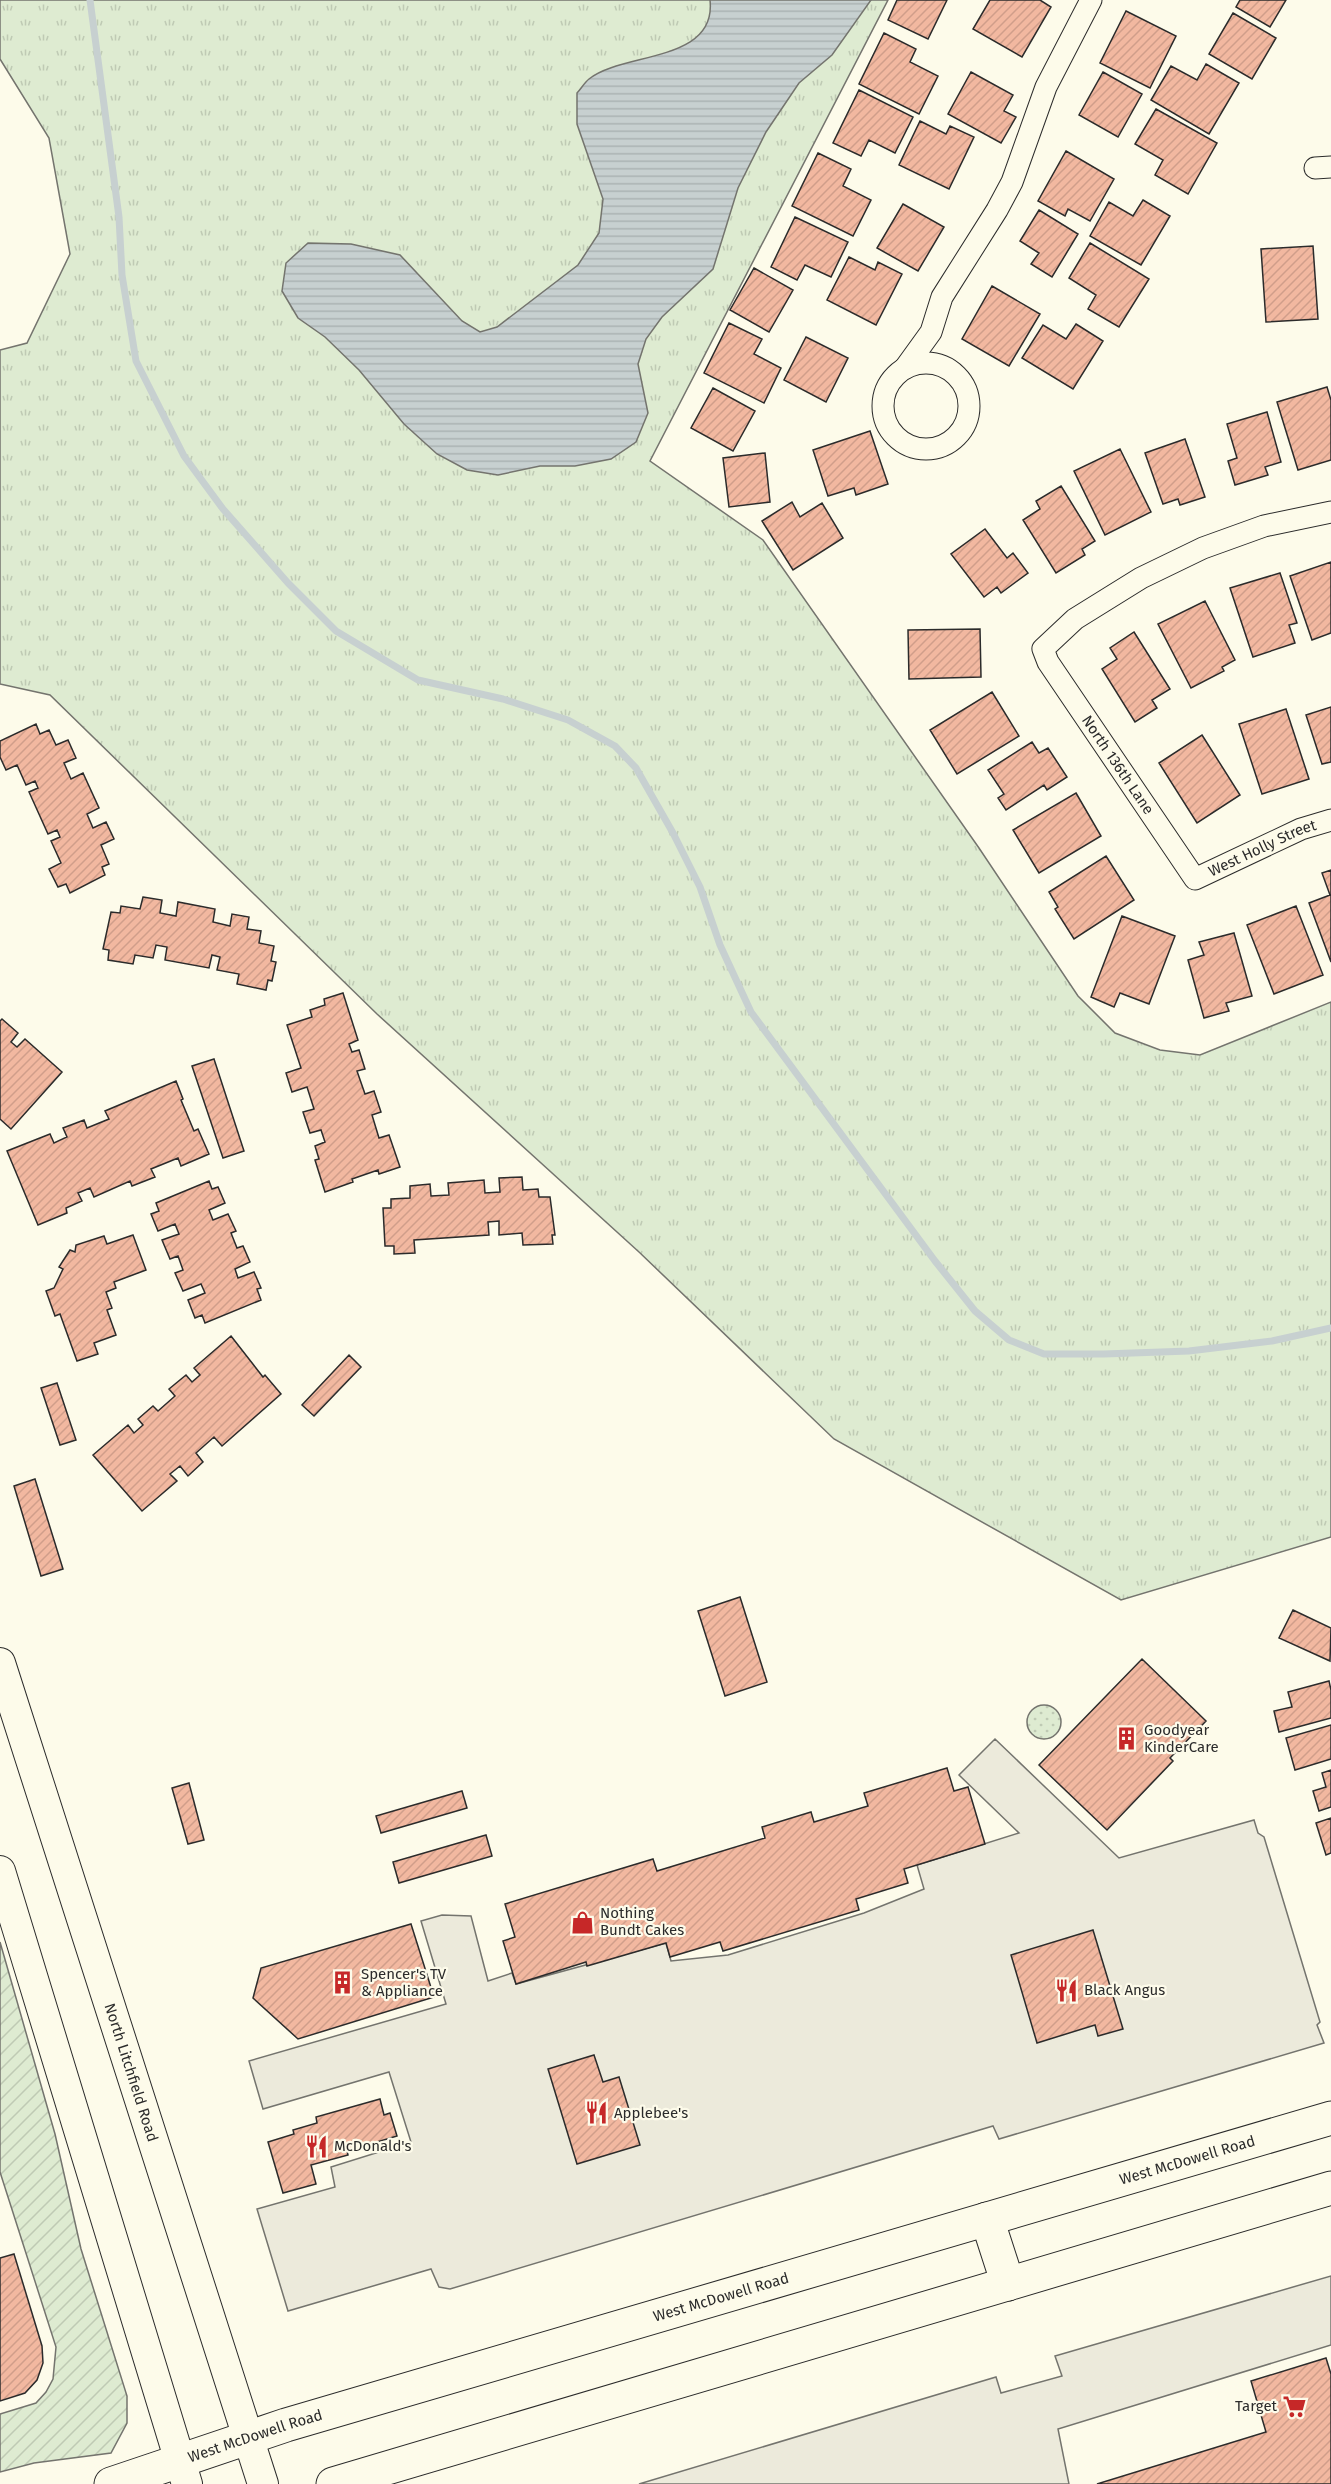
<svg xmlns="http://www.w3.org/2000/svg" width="1331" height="2484" font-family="'Fira Sans',sans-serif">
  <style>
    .grass { fill: url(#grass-tufts); stroke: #74746e; stroke-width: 1.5 }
    .park { fill: url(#park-dots); stroke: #74746e; stroke-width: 1.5 }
    .garden { fill: url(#garden-furrows); stroke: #74746e; stroke-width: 1.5 }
    .parking { fill: #eceadb; stroke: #74746e; stroke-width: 1.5 }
    .water { fill: url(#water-rules); stroke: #74746e; stroke-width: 1.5 }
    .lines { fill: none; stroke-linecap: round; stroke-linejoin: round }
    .stream { stroke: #c7d0d0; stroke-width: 7 }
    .building { fill: url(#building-hatch); stroke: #2b2b2b; stroke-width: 1.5 }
    .street-casing { stroke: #2b2b2b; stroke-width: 23 }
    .secondary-casing { stroke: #2b2b2b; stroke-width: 32 }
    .primary-casing { stroke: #2b2b2b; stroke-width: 35 }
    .street { stroke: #fdfbea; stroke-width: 21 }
    .secondary { stroke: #fdfbea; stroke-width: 30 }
    .primary { stroke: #fdfbea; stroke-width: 33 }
    .labels { text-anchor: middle; stroke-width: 4.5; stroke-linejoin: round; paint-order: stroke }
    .street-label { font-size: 15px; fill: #2b2b2b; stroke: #fdfbea }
    .poi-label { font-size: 15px; fill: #2b2b2b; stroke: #fdfbea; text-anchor: start }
  </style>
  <defs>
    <pattern id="grass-tufts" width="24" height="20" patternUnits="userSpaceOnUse" patternTransform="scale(1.5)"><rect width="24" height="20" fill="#deebd1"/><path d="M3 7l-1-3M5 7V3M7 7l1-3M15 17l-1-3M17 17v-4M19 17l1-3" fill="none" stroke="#bfcab4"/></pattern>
    <pattern id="park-dots" width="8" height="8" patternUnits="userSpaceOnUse" patternTransform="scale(1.5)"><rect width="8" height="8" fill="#deebd1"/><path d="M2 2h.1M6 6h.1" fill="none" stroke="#bfcab4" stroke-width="1.8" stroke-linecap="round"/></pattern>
    <pattern id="garden-furrows" width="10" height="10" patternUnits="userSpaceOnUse" patternTransform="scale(1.5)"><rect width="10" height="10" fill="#deebd1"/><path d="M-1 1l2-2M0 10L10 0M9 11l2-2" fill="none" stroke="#bfcab4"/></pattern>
    <pattern id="water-rules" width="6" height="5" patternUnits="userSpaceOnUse" patternTransform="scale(1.5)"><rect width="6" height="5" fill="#c7d0d0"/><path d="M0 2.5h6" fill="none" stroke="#abb3b3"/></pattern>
    <pattern id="building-hatch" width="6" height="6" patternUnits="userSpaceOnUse" patternTransform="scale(1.5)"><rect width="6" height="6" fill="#f2b8a0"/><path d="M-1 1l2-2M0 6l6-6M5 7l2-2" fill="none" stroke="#d09e8a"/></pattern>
  </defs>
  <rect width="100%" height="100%" fill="#fdfbea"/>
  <path class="grass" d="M 0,0 L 888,0 L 650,461 L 763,540 L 979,848 L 1078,996 L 1115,1033 L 1160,1050 L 1200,1055 L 1331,1002 L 1331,1537 L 1121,1600 L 834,1439 L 639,1252 L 377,1014 L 50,695 L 0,684 L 0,350 L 27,343 L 70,254 L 49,138 L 0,59 Z"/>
  <path class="park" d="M1027 1722a17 17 0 1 1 34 0a17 17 0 1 1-34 0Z"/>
  <path class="garden" d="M 0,1942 L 55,2134 L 81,2249 L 127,2396 L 127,2423 L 111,2453 L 34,2463 L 0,2472 L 0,2414 L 36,2403 L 46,2392 L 53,2379 L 56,2347 L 0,2172 Z"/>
  <path class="parking" d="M 995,1739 L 1119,1858 L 1254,1820 L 1258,1833 L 1264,1837 L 1320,2022 L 1317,2025 L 1324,2043 L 999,2139 L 993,2126 L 450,2289 L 439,2287 L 431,2269 L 288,2311 L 257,2209 L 335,2187 L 331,2167 L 411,2142 L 389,2072 L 263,2109 L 249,2061 L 446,2004 L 421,1921 L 442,1915 L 471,1916 L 488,1981 L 512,1973 L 516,1984 L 666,1943 L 671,1961 L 728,1955 L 864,1913 L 924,1889 L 917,1865 L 1019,1833 L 959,1775 Z
    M 1331,2276 L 1331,2345 L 1058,2429 L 1069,2484 L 639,2484 L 996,2377 L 1001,2393 L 1062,2376 L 1055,2356 Z"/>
  <path class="water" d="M 710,0 L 871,0 L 832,55 L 799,83 L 766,132 L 738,188 L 713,269 L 662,317 L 646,339 L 638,364 L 648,413 L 636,442 L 611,459 L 575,466 L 540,466 L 498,475 L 467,470 L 437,454 L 404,424 L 359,370 L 325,337 L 298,318 L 282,291 L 286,263 L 308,243 L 351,244 L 400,255 L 462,321 L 480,332 L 497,327 L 578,265 L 599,233 L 603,199 L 577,124 L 577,93 C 581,89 584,83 589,79 C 622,52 717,63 710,0 Z"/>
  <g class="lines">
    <path class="stream" d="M 90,0 L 119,217 L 122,275 L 136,361 L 184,456 L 223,509 L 288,583 L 336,631 L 418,680 L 503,699 L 568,720 L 615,746 L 636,768 L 673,833 L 700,887 L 720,945 L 751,1012 L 935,1261 L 975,1311 L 1009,1340 L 1044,1354 L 1104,1354 L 1189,1351 L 1272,1341 L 1331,1328"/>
  </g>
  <path class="building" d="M 897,0 L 947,0 L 928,39 L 888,20 Z
    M 990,0 L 1040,0 L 1051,7 L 1022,57 L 973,29 Z
    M 1240,0 L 1286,0 L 1270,27 L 1236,7 Z
    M 1126,11 L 1176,36 L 1150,88 L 1100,63 Z
    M 1233,13 L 1276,38 L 1252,79 L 1209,54 Z
    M 884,33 L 916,49 L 910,62 L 938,76 L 919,114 L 859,84 Z
    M 1206,64 L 1239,83 L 1209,134 L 1151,100 L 1171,66 L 1197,80 Z
    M 971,72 L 1013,95 L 1004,111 L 1016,117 L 1001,143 L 948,114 Z
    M 1103,72 L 1142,94 L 1118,137 L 1079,115 Z
    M 859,90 L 913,117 L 895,153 L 869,140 L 861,156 L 833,143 Z
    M 1156,109 L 1217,143 L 1188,194 L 1155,175 L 1163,160 L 1135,144 Z
    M 920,121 L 946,134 L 950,126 L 974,137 L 949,189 L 899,165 Z
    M 1066,151 L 1114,179 L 1090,221 L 1068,209 L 1065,216 L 1038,201 Z
    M 818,153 L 851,169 L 843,186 L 871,200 L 853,236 L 792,206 Z
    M 1143,200 L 1170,216 L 1141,265 L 1090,236 L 1109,202 L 1133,216 Z
    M 903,204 L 944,227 L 918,271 L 877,248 Z
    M 1039,210 L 1078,234 L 1052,277 L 1031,264 L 1039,253 L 1020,241 Z
    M 795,217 L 848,242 L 831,277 L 805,265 L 797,280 L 771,267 Z
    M 1090,243 L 1149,279 L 1119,327 L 1088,309 L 1096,295 L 1069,278 Z
    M 1313,246 L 1318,319 L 1266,322 L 1261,249 Z
    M 849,257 L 875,270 L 878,262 L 902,274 L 876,325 L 827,300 Z
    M 754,268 L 793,290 L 769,332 L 730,310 Z
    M 992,286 L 1040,314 L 1009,366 L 962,339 Z
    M 729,323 L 762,339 L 754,354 L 781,368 L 764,403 L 704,373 Z
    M 1076,324 L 1103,341 L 1073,389 L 1022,358 L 1043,325 L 1066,339 Z
    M 806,337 L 848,358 L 826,402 L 784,380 Z
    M 1327,387 L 1331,400 L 1331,460 L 1298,470 L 1277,402 Z
    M 713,388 L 755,411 L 733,451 L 691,428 Z
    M 1267,412 L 1281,462 L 1265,467 L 1268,475 L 1235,485 L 1228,461 L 1237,458 L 1227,424 Z
    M 870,431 L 888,484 L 856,495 L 854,488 L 828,496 L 813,450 Z
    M 1185,439 L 1205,497 L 1180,505 L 1178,499 L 1163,504 L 1145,453 Z
    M 1120,449 L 1151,512 L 1105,535 L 1074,471 Z
    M 765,453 L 770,502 L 729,507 L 723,458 Z
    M 1061,486 L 1095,541 L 1082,549 L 1085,555 L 1056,573 L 1023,520 L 1040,509 L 1036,501 Z
    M 792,502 L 800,517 L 822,503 L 843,538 L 793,570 L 762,521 Z
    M 985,529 L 1007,558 L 1013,553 L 1028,573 L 1001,593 L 997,587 L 984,597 L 951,554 Z
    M 1331,562 L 1331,633 L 1312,640 L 1290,576 Z
    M 1280,573 L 1297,623 L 1289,625 L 1295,643 L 1253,657 L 1230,588 Z
    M 1205,601 L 1235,660 L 1222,667 L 1224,671 L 1191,688 L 1158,624 Z
    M 980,629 L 981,677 L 909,679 L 908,630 Z
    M 1134,632 L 1170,689 L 1152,700 L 1157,708 L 1135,722 L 1102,669 L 1117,659 L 1110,648 Z
    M 992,692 L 1019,736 L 957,774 L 930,730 Z
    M 1331,707 L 1331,762 L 1322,764 L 1306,715 Z
    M 1286,709 L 1309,779 L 1262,794 L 1239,724 Z
    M 36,724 L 40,734 L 49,730 L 56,745 L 68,740 L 76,758 L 64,763 L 71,779 L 83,773 L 99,808 L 87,814 L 93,828 L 106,822 L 114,839 L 101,845 L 109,864 L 102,867 L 105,875 L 70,893 L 66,884 L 58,887 L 49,869 L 61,863 L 51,841 L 60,837 L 57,830 L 48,834 L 29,792 L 38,788 L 35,781 L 26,785 L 17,765 L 6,770 L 0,757 L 0,741 Z
    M 1202,735 L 1240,795 L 1197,823 L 1159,763 Z
    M 1032,742 L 1039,753 L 1048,748 L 1067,777 L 1047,790 L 1044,785 L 1006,810 L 998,798 L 1004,794 L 988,770 Z
    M 1076,793 L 1101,836 L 1039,873 L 1013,830 Z
    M 1106,856 L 1134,900 L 1074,939 L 1055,909 L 1058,907 L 1049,892 Z
    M 1331,870 L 1331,962 L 1309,903 L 1330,895 L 1322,873 Z
    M 143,897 L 162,900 L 160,913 L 176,916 L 178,902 L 215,909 L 213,922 L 230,926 L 232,914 L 249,917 L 247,929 L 261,931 L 259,943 L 274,946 L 271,961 L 276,962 L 272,981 L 268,980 L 266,990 L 237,984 L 239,974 L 217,970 L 220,957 L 212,955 L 209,968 L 165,960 L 167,947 L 156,945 L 153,958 L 135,955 L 133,964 L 108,960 L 109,950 L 103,949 L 111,912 L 120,913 L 121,906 L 140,909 Z
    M 1296,906 L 1323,975 L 1274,994 L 1247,925 Z
    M 1122,916 L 1175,936 L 1149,1004 L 1120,993 L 1114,1007 L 1091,997 Z
    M 1234,933 L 1252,996 L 1226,1003 L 1229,1011 L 1204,1018 L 1188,960 L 1204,955 L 1199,942 Z
    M 343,993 L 358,1040 L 349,1044 L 352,1052 L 359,1050 L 365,1069 L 357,1071 L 365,1094 L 374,1091 L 381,1112 L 372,1115 L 379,1138 L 389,1135 L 400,1167 L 379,1174 L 378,1170 L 352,1179 L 353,1182 L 325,1192 L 315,1160 L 319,1159 L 315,1146 L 325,1142 L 321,1130 L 310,1133 L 303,1112 L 314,1109 L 307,1087 L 292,1092 L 286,1073 L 301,1068 L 287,1025 L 312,1017 L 310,1010 L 325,1005 L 324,999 Z
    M 2,1019 L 18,1033 L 11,1042 L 17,1047 L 25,1039 L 62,1072 L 11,1129 L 0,1119 L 0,1021 Z
    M 214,1059 L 244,1151 L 223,1158 L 192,1066 Z
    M 176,1081 L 183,1099 L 181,1100 L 194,1131 L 198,1129 L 209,1154 L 181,1166 L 178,1158 L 151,1169 L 155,1177 L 132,1186 L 130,1181 L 94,1197 L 90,1188 L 78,1193 L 82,1201 L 66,1208 L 67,1213 L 38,1225 L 7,1151 L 50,1134 L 54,1143 L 67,1137 L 63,1128 L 84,1120 L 87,1128 L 109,1119 L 105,1111 Z
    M 522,1177 L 523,1190 L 538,1189 L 539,1197 L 550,1197 L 555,1235 L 552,1235 L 553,1244 L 523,1245 L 522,1233 L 499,1235 L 499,1221 L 488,1222 L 489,1235 L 414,1240 L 415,1253 L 394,1254 L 394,1246 L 385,1246 L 383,1208 L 391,1208 L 391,1199 L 410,1198 L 410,1186 L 430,1184 L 431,1196 L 449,1195 L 448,1183 L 484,1180 L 485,1193 L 500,1192 L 499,1178 Z
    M 209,1181 L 212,1189 L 218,1187 L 225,1203 L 209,1210 L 213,1220 L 228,1214 L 236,1231 L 231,1233 L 237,1248 L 243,1246 L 250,1262 L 235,1269 L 238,1278 L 254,1272 L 261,1288 L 257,1289 L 261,1300 L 205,1323 L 202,1315 L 195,1318 L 188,1300 L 205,1293 L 201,1284 L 183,1291 L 175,1273 L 183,1270 L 178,1256 L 170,1259 L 162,1240 L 179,1234 L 175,1224 L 158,1231 L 151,1214 L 159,1211 L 156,1203 Z
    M 133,1235 L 146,1270 L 114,1282 L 116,1288 L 106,1292 L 112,1308 L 107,1310 L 116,1335 L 94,1343 L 98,1354 L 77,1361 L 60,1314 L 55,1316 L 46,1291 L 54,1288 L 63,1269 L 59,1267 L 70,1250 L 75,1252 L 76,1245 L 104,1236 L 107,1244 Z
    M 231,1336 L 263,1377 L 265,1375 L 281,1394 L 222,1446 L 214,1437 L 196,1453 L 203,1462 L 188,1476 L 180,1466 L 170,1474 L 177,1481 L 142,1511 L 93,1455 L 128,1425 L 134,1433 L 143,1425 L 138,1419 L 153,1406 L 158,1411 L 175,1396 L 169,1389 L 186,1375 L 192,1382 L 200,1375 L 194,1368 Z
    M 349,1355 L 361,1367 L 314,1416 L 302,1405 Z
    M 57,1383 L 76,1440 L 60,1445 L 41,1388 Z
    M 35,1479 L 63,1569 L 41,1576 L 14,1486 Z
    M 740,1597 L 767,1682 L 725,1696 L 698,1611 Z
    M 1293,1610 L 1331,1628 L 1330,1661 L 1279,1638 Z
    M 1142,1659 L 1206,1721 L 1170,1758 L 1173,1761 L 1107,1830 L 1039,1765 Z
    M 1329,1681 L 1331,1690 L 1331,1718 L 1279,1732 L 1274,1711 L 1292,1707 L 1288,1692 Z
    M 1331,1725 L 1331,1759 L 1295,1770 L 1286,1738 Z
    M 947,1768 L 954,1791 L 968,1787 L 985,1844 L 904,1869 L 908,1883 L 856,1899 L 859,1910 L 723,1951 L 720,1942 L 670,1957 L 666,1943 L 587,1966 L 586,1962 L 516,1984 L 503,1941 L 515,1937 L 505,1904 L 653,1859 L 657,1871 L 765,1838 L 762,1827 L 811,1812 L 814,1822 L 868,1806 L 864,1793 Z
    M 1331,1770 L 1331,1807 L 1319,1811 L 1313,1791 L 1326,1787 L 1322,1773 Z
    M 189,1783 L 204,1840 L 188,1844 L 172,1788 Z
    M 462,1791 L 467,1808 L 381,1833 L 376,1816 Z
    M 1331,1818 L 1331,1853 L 1326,1855 L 1316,1823 Z
    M 486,1835 L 492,1856 L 399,1883 L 393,1862 Z
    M 411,1924 L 434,1997 L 298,2039 L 253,1998 L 261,1968 Z
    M 1093,1930 L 1123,2029 L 1098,2036 L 1095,2025 L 1037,2043 L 1011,1955 Z
    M 594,2055 L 603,2082 L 619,2077 L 640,2145 L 577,2164 L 548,2069 Z
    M 380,2099 L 384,2115 L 390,2113 L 397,2136 L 347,2151 L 348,2155 L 311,2165 L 316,2184 L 283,2193 L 268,2142 L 294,2134 L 293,2130 L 317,2123 L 316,2117 Z
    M 14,2254 L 42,2346 L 43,2363 L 37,2380 L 25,2393 L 0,2401 L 0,2258 Z
    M 1326,2358 L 1331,2374 L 1331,2484 L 1097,2484 L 1266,2432 L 1251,2381 Z"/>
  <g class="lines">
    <defs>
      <g id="street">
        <path d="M 1315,168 L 1331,167"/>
        <circle cx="926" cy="406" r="43"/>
        <path d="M 905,368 L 931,332 L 942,297 L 997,210 L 1012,182 L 1046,87 L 1091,0"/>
        <path id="s1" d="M 1331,512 L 1264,526 L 1203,548 L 1141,578 L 1075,619 L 1043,649 L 1048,662 L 1195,879 L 1301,829 L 1331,820"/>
      </g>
      <g id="secondary">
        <path id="s2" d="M 0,1663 L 263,2484"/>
        <path d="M 0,1871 L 187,2484"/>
      </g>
      <g id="primary">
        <path d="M 987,2219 L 1008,2284"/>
        <path id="s3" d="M 111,2484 L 286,2425 L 1331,2118"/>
        <path d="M 333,2484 L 1331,2188"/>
      </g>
    </defs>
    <use href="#street" class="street-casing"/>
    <use href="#secondary" class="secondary-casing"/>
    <use href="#primary" class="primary-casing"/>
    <use href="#street" class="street"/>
    <use href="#secondary" class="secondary"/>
    <use href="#primary" class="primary"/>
  </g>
  <defs>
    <symbol id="building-bare" viewBox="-9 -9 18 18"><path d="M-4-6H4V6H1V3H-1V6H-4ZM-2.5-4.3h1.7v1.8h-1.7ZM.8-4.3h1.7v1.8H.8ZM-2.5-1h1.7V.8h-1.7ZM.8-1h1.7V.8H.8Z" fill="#c62828" stroke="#fdfbea" stroke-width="2.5" paint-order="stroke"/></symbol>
    <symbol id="shop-bare" viewBox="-9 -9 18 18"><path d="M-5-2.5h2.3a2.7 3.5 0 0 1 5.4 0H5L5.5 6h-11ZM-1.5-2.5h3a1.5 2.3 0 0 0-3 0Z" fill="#c62828" stroke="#fdfbea" stroke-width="2.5" paint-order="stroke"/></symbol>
    <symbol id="restaurant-bare" viewBox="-9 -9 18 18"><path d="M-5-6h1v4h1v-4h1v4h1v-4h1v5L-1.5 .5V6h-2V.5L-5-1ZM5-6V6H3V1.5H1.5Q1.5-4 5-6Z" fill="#c62828" stroke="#fdfbea" stroke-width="2.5" paint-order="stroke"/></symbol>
    <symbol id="supermarket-bare" viewBox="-9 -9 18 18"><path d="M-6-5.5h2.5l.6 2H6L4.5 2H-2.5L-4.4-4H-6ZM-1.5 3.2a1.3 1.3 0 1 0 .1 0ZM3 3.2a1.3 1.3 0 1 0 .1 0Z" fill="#c62828" stroke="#fdfbea" stroke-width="2.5" paint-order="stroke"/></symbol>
  </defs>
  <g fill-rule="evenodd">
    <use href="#building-bare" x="1110" y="1722" width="33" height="33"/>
    <use href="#shop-bare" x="566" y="1906" width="33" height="33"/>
    <use href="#building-bare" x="326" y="1966" width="33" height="33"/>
    <use href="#restaurant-bare" x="1050" y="1974" width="33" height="33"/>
    <use href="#restaurant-bare" x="580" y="2096" width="33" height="33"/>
    <use href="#restaurant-bare" x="300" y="2130" width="33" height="33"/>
    <use href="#supermarket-bare" x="1278" y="2390" width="33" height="33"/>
  </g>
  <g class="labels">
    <g class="street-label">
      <text dy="5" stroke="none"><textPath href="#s1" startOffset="462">North 136th Lane</textPath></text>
      <text dy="5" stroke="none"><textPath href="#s1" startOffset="674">West Holly Street</textPath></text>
      <text dy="5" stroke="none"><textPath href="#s2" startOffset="430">North Litchfield Road</textPath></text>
      <text dy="5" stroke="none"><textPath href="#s3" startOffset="1124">West McDowell Road</textPath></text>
      <text dy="5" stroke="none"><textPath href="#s3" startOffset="638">West McDowell Road</textPath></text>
      <text dy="5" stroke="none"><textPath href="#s3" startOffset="152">West McDowell Road</textPath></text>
    </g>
    <g class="poi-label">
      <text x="1144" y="1735">Goodyear<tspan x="1144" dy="17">KinderCare</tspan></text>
      <text x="600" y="1918">Nothing<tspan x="600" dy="17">Bundt Cakes</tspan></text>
      <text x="361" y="1979">Spencer's TV<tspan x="361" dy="17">&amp; Appliance</tspan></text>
      <text x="1084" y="1995">Black Angus</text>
      <text x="614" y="2118">Applebee's</text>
      <text x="334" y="2151">McDonald's</text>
      <text x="1277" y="2411" text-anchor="end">Target</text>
    </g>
  </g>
</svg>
